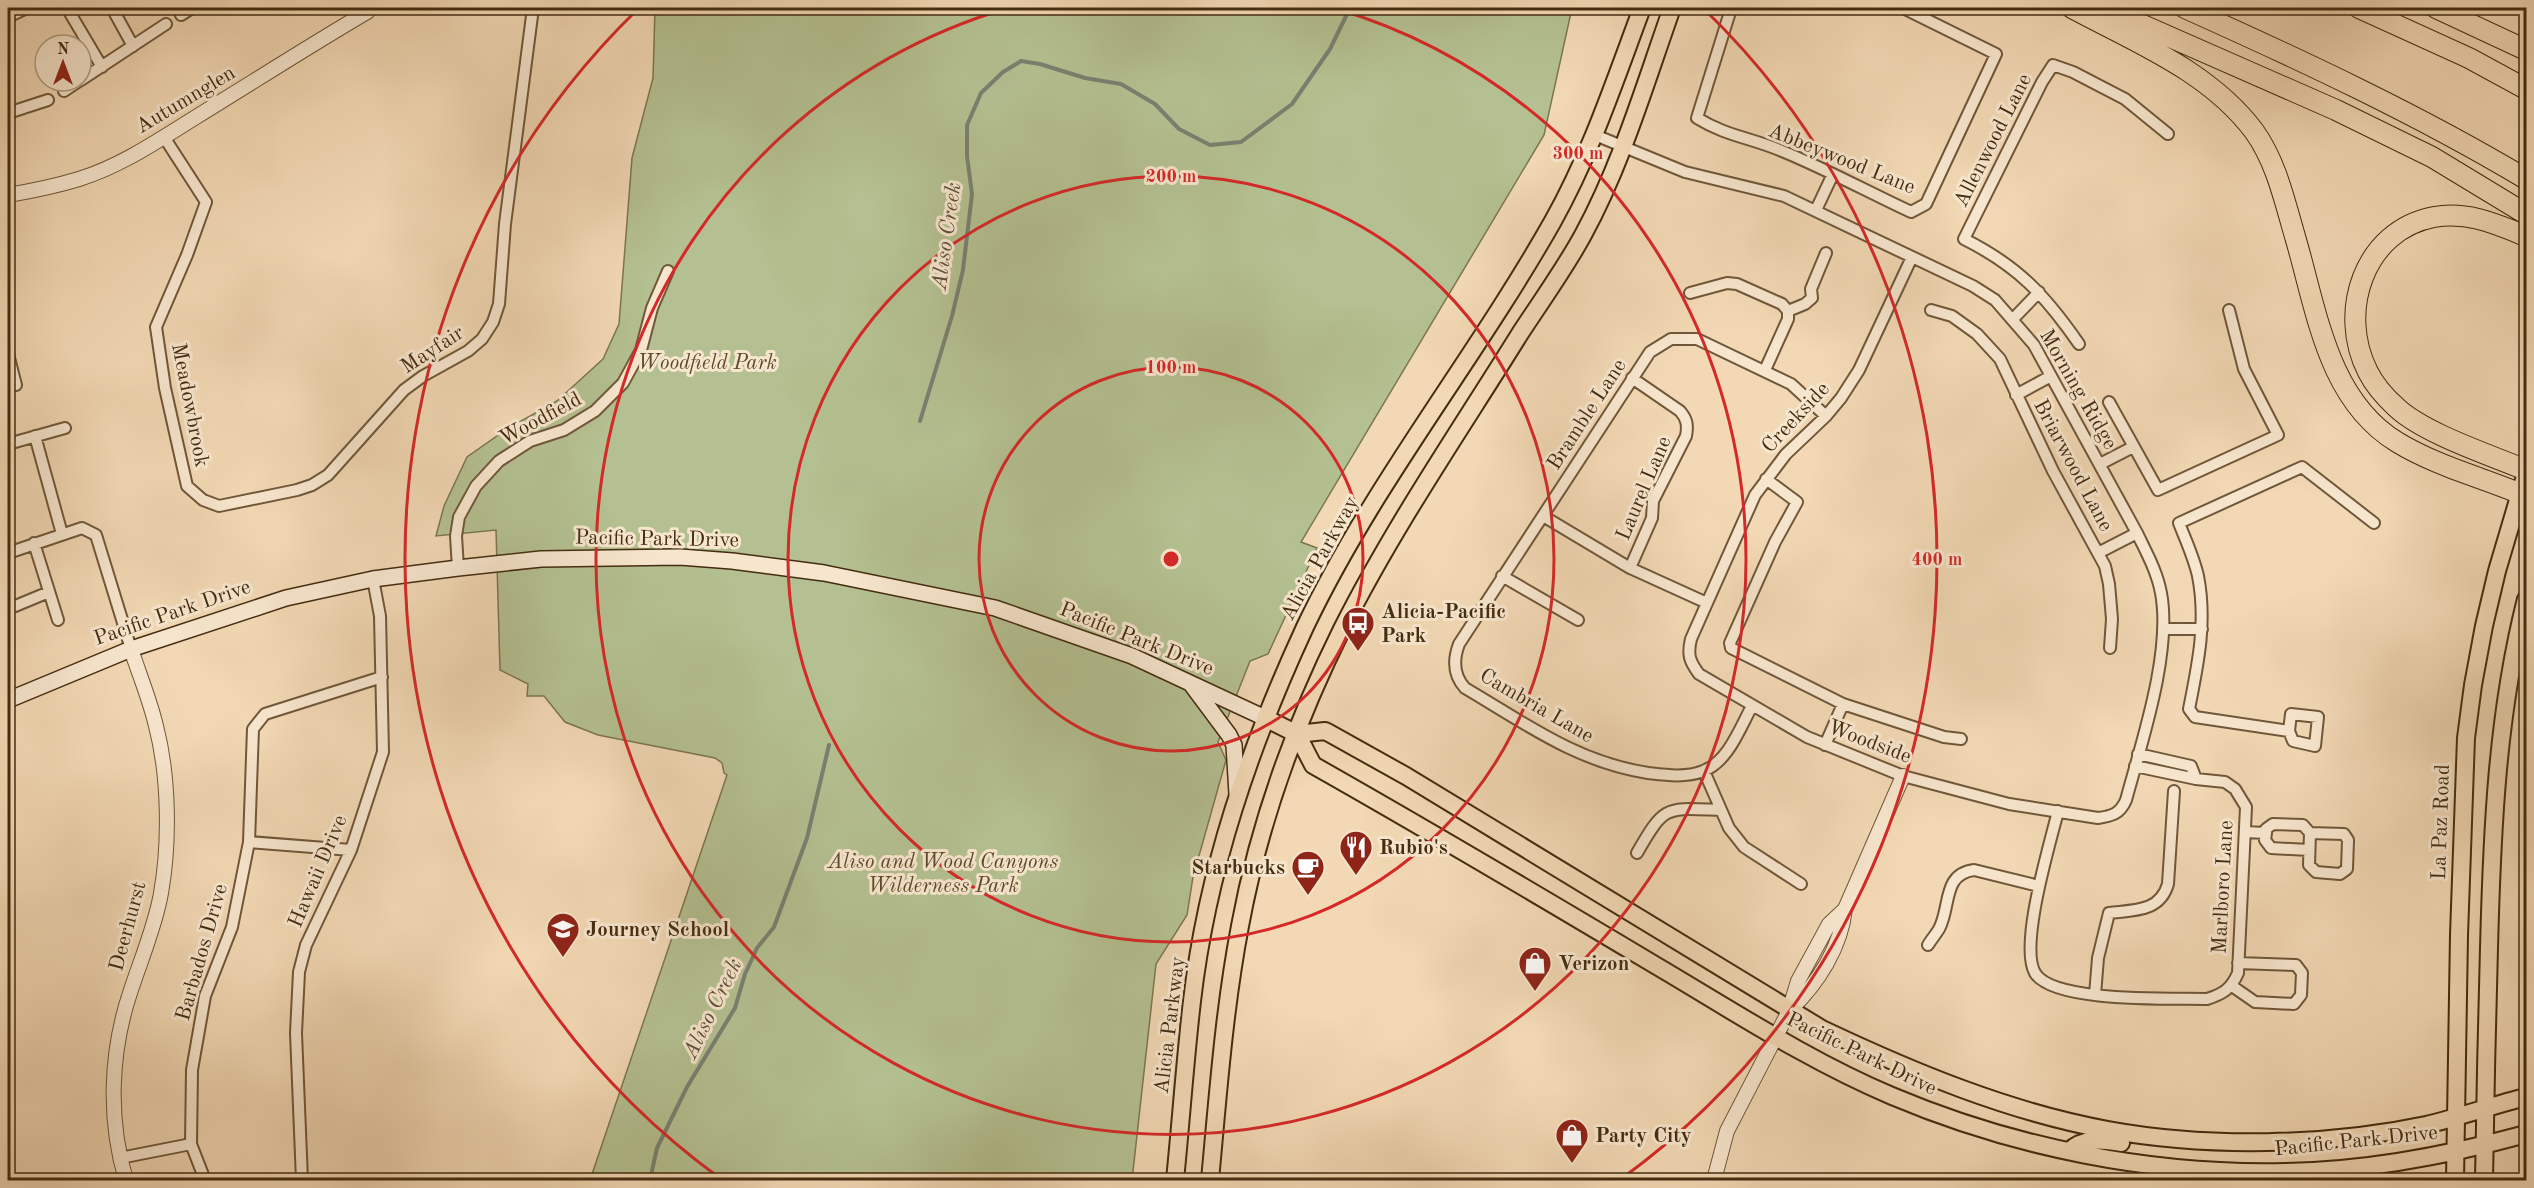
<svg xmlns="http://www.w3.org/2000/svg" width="2534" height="1188" font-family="'Old Standard TT',serif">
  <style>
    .green { fill: #b4c091; stroke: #7c7650; stroke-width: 1.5 }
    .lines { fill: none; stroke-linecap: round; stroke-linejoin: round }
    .stream { stroke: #798171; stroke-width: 4 }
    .minor-casing { stroke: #705739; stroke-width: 14 }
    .tertiary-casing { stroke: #705739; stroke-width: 16 }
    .secondary-casing { stroke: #442c10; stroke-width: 18 }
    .primary-casing { stroke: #442c10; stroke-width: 20 }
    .motorway-casing { stroke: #442c10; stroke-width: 22 }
    .minor { stroke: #f7e6ce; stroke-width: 10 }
    .tertiary { stroke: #f7e6ce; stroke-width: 14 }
    .secondary { stroke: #f7e6ce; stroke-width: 15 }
    .primary { stroke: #f2d8b4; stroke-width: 16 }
    .motorway { stroke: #f2d8b4; stroke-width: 20 }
    .ring { fill: none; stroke: #d62828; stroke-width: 3 }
    .labels { text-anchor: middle; stroke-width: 6; stroke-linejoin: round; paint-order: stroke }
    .street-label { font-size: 21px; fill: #442c10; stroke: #f7e6ce }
    .park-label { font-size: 21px; font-style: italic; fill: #5a4a2a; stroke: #f7e6ce }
    .poi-label { font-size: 21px; font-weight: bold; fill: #442c10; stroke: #f7e6ce; text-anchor: start }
    .water-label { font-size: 22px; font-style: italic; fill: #5a4f38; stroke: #f7e6ce }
    .centre { fill: #d62828; stroke: #f7e6ce; stroke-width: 3 }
    .ring-label { font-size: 18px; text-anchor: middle; font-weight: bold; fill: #d62828; stroke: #f7e6ce; stroke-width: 6; stroke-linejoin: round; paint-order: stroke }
  </style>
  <rect width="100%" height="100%" fill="#f2d8b4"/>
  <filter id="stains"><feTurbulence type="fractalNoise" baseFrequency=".00333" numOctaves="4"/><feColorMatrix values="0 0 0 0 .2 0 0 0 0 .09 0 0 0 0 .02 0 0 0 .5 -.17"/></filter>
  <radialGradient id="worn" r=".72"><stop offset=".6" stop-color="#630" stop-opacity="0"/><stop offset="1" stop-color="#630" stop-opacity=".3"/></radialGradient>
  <path class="green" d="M 655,8 L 1572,8 L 1544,135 L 1301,542 L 1317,548 L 1268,654 L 1250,661 L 1218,742 L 1226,760 L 1193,877 L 1187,915 L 1156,964 L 1132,1180 L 590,1180 L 727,775 L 724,773 L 722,763 L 715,758 L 598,735 L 565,722 L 544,696 L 527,696 L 528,684 L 500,670 L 496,530 L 436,536 L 444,506 L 467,457 L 507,429 L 557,401 L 603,359 L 619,324 L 632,158 L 653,78 Z"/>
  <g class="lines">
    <path class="stream" d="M 920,421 L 952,316 L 963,270 L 972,194 L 967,156 L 967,125 L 981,93 L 1003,72 L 1021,61 L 1040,64 L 1085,78 L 1121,84 L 1155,104 L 1179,129 L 1210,145 L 1241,142 L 1292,104 L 1330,49 L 1350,8
      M 650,1180 L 657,1148 L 687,1087 L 735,1008 L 745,974 L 757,948 L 774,927 L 807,838 L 829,745"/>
    <defs>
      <path id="minor" d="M 67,8 L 102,67
        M 112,8 L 133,46
        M 1730,12 L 1697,118 C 1726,136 1752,138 1782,151 C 1826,169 1868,192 1911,212 L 1926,204 L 1996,54 L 1903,8
        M 181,15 L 192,8
        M 8,17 L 27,8
        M 81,80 L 166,24
        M 64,91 L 79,81
        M 8,113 L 48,100
        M 1595,135 L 1685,172 L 1784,196 L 1973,286 L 1995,300 L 2034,345 L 2137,533 C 2146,552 2157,571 2161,593 C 2172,652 2142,741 2126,800 C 2120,814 2112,816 2098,818 L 2009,804 L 1903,776 L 1807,737 L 1699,674 C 1690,662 1687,655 1691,639 L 1755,495 L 1786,454 L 1826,416 L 1841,398 L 1859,370 L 1912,257
        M 164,137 L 206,202 L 187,255 L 156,327 L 165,388 L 187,486 L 203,500 L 219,506 L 297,490 L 312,485 L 328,475 L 404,390 L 423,376 L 468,351 L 482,339 L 493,322 L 499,304 L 505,224 L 533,8
        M 1816,210 L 1832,176
        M 1690,293 L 1727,283 L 1737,284 L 1782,304 L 1788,311 L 1788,319 L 1765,370
        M 1931,310 L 1952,316 L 1977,334 L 2000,359 L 2053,471 L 2105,566 L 2109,584 L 2112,619 L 2110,648
        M 1788,311 L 1805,304 L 1812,298 L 1811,289 L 1826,253
        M 2013,319 L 2039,292
        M 2079,344 C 2045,295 2018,266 1964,239 L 2042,82 L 2053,65 L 2073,72 L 2125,99 L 2168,134
        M 8,354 L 16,385
        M 2016,395 L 2051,376
        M 2109,402 L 2158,490 L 2278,435 L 2244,369 L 2229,310
        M 35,436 L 62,534
        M 8,444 L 65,428
        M 2100,464 L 2133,447
        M 1766,479 L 1797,502 L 1775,542 L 1730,643 L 1731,648 L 1843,704 L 1944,737 L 1961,739
        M 1543,516 L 1630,568 L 1707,603
        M 34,543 L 58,620
        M 8,553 L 82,528 L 96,535 L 131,649
        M 2098,553 L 2137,533
        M 458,568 L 456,536 L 459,517 L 476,486 L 499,461 L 530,441 L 564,430 L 595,411 L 623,383 L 641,350 L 652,308 L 668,271
        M 1630,568 L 1652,518 L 1653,501 L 1686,436 C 1688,425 1687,419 1680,411 L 1632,378
        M 1502,576 L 1578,620
        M 8,609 L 49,592
        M 2164,629 L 2202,629
        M 1752,706 C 1740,728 1728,762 1703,771 C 1686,778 1665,775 1648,773 C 1577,762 1526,724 1465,688 C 1453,675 1453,660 1459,644 L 1650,352 L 1671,339 L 1697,339 L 1791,384 L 1826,416
        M 2289,731 L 2291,714 L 2318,717 L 2315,746 L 2293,741 L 2289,731 L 2195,717 L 2189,709 C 2198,664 2207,622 2198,576 C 2194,558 2186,541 2179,523 L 2302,467 L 2374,523
        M 1825,745 L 1843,704
        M 2138,754 L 2191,766 L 2196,779
        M 1704,771 L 1729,828 L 1744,847 L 1801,884
        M 2058,811 C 2050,844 2019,945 2035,973 C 2053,1003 2172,998 2207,999 C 2223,994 2231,989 2238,973 L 2246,807 L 2235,789 L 2225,782 L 2196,779 L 2135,766
        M 2245,832 L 2266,833 L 2266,829 L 2273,824 L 2303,825 L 2310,833 L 2344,834 L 2348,840 L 2347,869 L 2340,874 L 2316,872 L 2309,865 L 2310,833
        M 2266,833 L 2265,840 L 2271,848 L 2309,850
        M 249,842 L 351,850
        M 1637,853 C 1665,804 1666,808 1720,810
        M 1928,945 C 1931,940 1936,934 1939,929 C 1951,907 1942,874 1974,870 L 2039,886
        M 2232,986 L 2255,1002 L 2294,1004 L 2301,995 L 2302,973 L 2296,965 L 2238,963
        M 2095,995 L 2098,958 L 2109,913 C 2134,910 2160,912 2168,884 L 2174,791
        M 120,1158 L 191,1144
        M 205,1180 L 191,1144 L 192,1070 L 205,996 L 232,927 L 249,842 L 253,729 L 265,714 L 382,677
        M 302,1180 L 296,1033 L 299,972 L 306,945 L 351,850 L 383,752 L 380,616 L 373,579"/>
      <path id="tertiary" d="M 8,195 C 32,191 56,186 79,179 C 121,166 159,140 196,117 C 253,82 309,46 367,12 L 371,8
        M 1791,1009 C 1818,983 1841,947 1845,909 L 1903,776
        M 126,1180 C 108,1120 110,1053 130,993 C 140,962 156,924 161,893 C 170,842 169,776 156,726 C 150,700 139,674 131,649
        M 1714,1180 L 1727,1131 L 1789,1011 L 1798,981 L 1829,924 L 1845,909"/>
      <path id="secondary" d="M 1191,684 L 1229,735 L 1234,745 L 1237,794
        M 8,700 L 131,649 L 286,598 L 373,579 L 458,568 L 541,559 L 680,557 L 732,561 L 824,573 L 995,608 L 1132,656 L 1265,718"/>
      <path id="primary" d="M 1265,718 L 1297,734 L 1325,731 L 1329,733 L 1406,776 L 1822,1029 C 1913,1072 2009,1112 2108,1130 C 2207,1148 2327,1146 2426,1125 C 2460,1117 2493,1105 2526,1097
        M 1297,734 L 1313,765 C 1428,830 1541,897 1655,965 C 1733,1011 1809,1061 1892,1096 C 2015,1148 2152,1175 2285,1172 C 2366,1171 2449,1155 2526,1134
        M 2069,1151 C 2084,1137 2102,1140 2121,1143
        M 1175,1180 C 1181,1121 1185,1061 1192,1001 C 1207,870 1250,746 1305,627 C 1373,484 1475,359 1553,221 C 1591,153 1615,80 1642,8
        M 1210,1180 C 1218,1095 1224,1010 1240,926 C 1259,823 1296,722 1342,629 C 1394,526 1460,430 1521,332 C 1542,300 1565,268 1583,235 C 1622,163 1645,84 1672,8
        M 2455,1180 L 2459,935 L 2466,738 L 2473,685 L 2484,626 L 2497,571 L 2526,473
        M 2484,1180 C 2485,1103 2487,1025 2489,948 C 2492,830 2497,714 2526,599"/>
      <path id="motorway" d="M 2072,8 C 2135,42 2209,71 2254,131 C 2277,163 2285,203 2296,240 C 2317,312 2328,400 2397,442 C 2436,466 2484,478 2526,496
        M 2104,8 L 2336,110 L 2432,157 L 2526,214
        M 2185,8 C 2301,60 2417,114 2526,179
        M 2359,8 L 2469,58 L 2526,89
        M 2436,8 L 2526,50
        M 2526,236 C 2496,224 2468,211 2434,217 C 2364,230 2337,312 2368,372 C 2374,384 2385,397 2396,407 C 2423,433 2490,455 2526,470"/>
    </defs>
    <use href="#minor" class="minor-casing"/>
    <use href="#tertiary" class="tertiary-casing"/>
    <use href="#secondary" class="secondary-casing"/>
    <use href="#primary" class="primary-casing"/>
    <use href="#motorway" class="motorway-casing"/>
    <use href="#minor" class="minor"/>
    <use href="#tertiary" class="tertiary"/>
    <use href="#secondary" class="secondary"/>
    <use href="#primary" class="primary"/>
    <use href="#motorway" class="motorway"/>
  </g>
  <g class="ring">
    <circle cx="1171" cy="559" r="192"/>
    <circle cx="1171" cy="559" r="383"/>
    <path d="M1334 8A575 575 0 1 1 1008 8"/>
    <path d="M721 1179A766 766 0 0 1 639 8M1703 8A766 766 0 0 1 1621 1179"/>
  </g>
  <defs>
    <symbol id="bus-pin" viewBox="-11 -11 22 30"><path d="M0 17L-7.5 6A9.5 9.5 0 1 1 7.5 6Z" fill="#8f2418" stroke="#f7e6ce"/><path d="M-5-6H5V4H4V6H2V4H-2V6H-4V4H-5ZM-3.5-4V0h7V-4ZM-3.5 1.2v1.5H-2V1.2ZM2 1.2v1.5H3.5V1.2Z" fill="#fff"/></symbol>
    <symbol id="restaurant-pin" viewBox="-11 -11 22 30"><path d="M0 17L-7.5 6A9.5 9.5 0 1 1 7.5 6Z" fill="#8f2418" stroke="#f7e6ce"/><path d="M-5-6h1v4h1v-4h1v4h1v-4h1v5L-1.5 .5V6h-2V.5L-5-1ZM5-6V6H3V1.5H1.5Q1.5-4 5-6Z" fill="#fff"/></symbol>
    <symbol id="cafe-pin" viewBox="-11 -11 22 30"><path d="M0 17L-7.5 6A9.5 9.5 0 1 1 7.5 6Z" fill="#8f2418" stroke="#f7e6ce"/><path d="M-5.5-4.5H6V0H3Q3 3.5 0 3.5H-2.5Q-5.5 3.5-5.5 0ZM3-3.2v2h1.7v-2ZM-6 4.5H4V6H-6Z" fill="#fff"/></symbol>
    <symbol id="school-pin" viewBox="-11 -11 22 30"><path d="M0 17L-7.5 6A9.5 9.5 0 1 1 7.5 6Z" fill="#8f2418" stroke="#f7e6ce"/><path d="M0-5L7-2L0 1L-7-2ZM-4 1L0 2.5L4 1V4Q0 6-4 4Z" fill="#fff"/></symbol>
    <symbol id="shop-pin" viewBox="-11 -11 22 30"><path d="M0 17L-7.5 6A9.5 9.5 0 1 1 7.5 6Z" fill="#8f2418" stroke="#f7e6ce"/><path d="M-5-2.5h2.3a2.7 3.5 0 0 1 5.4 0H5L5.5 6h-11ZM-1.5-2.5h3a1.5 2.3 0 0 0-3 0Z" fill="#fff"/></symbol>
  </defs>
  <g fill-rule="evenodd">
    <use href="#bus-pin" x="1339" y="604" width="38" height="52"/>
    <use href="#restaurant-pin" x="1337" y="828" width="38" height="52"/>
    <use href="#cafe-pin" x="1289" y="848" width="38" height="52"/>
    <use href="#school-pin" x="544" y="910" width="38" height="52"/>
    <use href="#shop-pin" x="1516" y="944" width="38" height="52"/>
    <use href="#shop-pin" x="1553" y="1116" width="38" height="52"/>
  </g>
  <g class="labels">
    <g class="street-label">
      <text transform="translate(185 99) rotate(-31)" y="7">Autumnglen</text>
      <text transform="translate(1992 140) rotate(-63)" y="7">Allenwood Lane</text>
      <text transform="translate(1842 158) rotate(22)" y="7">Abbeywood Lane</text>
      <text transform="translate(432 349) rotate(-33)" y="7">Mayfair</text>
      <text transform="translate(2079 389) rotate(60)" y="7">Morning Ridge</text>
      <text transform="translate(191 405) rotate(79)" y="7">Meadowbrook</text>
      <text transform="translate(1586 414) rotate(-57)" y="7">Bramble Lane</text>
      <text transform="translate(1795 417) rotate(-47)" y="7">Creekside</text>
      <text transform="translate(540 418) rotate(-28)" y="7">Woodfield</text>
      <text transform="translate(2074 465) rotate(62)" y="7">Briarwood Lane</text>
      <text transform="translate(1643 488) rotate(-67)" y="7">Laurel Lane</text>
      <text transform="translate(657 538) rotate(1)" y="7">Pacific Park Drive</text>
      <text transform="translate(1319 558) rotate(-61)" y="7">Alicia Parkway</text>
      <text transform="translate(172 612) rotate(-19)" y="7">Pacific Park Drive</text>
      <text transform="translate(1137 638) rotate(22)" y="7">Pacific Park Drive</text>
      <text transform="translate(1537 705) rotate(30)" y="7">Cambria Lane</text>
      <text transform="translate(1870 741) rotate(21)" y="7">Woodside</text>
      <text transform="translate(2440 822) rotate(-88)" y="7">La Paz Road</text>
      <text transform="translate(317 871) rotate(-67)" y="7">Hawaii Drive</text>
      <text transform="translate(2222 887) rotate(-87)" y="7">Marlboro Lane</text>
      <text transform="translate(127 926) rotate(-75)" y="7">Deerhurst</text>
      <text transform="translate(201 952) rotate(-74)" y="7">Barbados Drive</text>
      <text transform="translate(1169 1025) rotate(-83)" y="7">Alicia Parkway</text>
      <text transform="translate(1862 1053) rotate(26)" y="7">Pacific Park Drive</text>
      <text transform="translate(2356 1140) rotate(-6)" y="7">Pacific Park Drive</text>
    </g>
    <g class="park-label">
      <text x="707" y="369">Woodfield Park</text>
      <text x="943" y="868">Aliso and Wood Canyons<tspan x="943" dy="24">Wilderness Park</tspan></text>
    </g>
    <g class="poi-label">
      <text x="1381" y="618">Alicia-Pacific<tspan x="1381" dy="24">Park</tspan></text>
      <text x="1379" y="854">Rubio's</text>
      <text x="1285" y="874" text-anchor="end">Starbucks</text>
      <text x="586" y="936">Journey School</text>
      <text x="1558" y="970">Verizon</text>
      <text x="1595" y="1142">Party City</text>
    </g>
    <g class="water-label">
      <text transform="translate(945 236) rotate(-82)" y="8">Aliso Creek</text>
      <text transform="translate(711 1008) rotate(-64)" y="8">Aliso Creek</text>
    </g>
  </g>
  <circle cx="1171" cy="559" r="9" class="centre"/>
  <g class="ring-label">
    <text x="1578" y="159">300 m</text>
    <text x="1171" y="182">200 m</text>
    <text x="1171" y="373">100 m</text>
    <text x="1937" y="565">400 m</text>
  </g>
  <rect width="2534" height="1188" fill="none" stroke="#f2d8b4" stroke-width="30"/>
  <rect x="9" y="9" width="2516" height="1170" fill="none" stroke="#442c10" stroke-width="3"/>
  <rect x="15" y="15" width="2504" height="1158" fill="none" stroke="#442c10" stroke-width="1.5"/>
  <g transform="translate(63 63)"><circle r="28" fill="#f7e6ce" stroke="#af9c82" stroke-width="1.5"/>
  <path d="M0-4.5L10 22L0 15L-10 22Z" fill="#8f2418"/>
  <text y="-9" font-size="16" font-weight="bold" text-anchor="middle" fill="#442c10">N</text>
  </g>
  <rect width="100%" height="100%" filter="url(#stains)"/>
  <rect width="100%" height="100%" fill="url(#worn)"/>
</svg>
